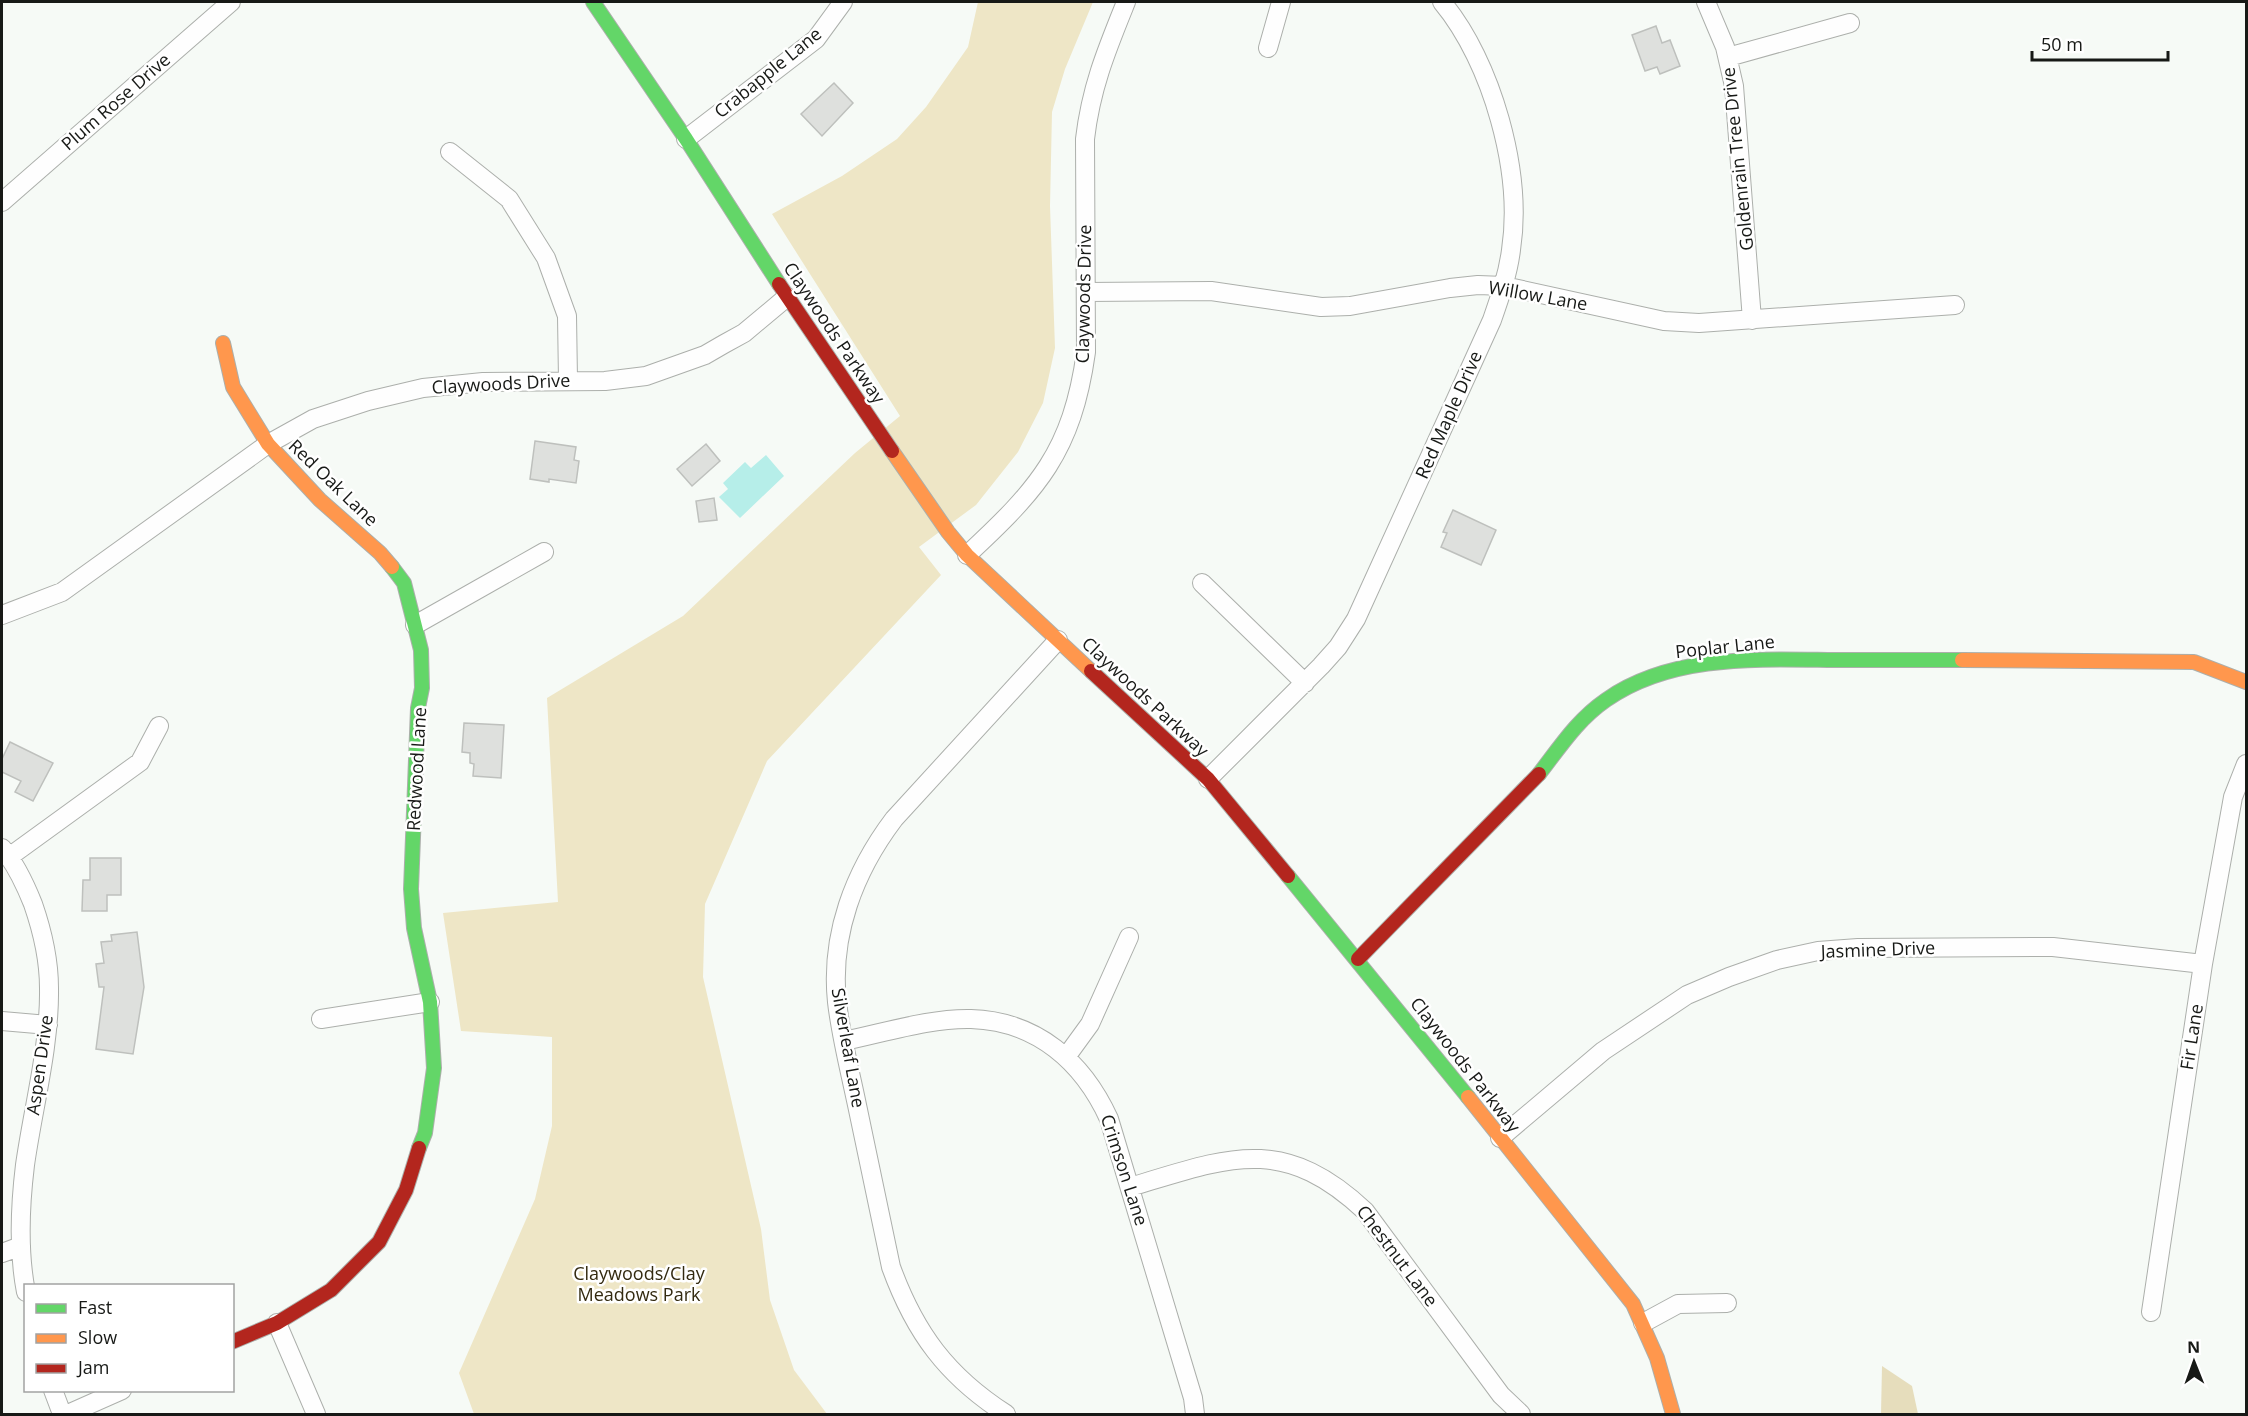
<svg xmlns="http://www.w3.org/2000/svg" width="2248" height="1416" font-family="'Open Sans',sans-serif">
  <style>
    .green { fill: #eee6c6 }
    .forest { fill: #e6ddbc }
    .water { fill: #b6eee9 }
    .building { fill: #dee0dd; stroke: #bec0bd; stroke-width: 1.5 }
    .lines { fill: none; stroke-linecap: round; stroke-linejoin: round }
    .street-casing { stroke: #acafab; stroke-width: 20 }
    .fast-casing { stroke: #acafab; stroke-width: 16 }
    .slow-casing { stroke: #acafab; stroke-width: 16 }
    .jam-casing { stroke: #acafab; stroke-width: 16 }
    .street { stroke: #fefefe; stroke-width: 18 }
    .fast { stroke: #63d668; stroke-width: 14 }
    .slow { stroke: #ff974d; stroke-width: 14 }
    .jam { stroke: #b3261e; stroke-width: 14 }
    .labels { text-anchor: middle; stroke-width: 5; stroke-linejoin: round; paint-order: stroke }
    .street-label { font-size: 18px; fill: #171916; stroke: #fff }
    .park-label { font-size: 18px; fill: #332a10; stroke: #fff }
  </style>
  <rect width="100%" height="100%" fill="#f6faf6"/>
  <path class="green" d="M 978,2 L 1093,2 L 1065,69 L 1052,112 L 1050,206 L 1055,348 L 1043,403 L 1018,452 L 976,505 L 919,547 L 941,575 L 767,761 L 705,904 L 703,977 L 761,1229 L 770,1300 L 794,1370 L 827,1414 L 474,1414 L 459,1373 L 535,1199 L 552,1126 L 552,1037 L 461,1031 L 443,913 L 558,902 L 547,698 L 683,616 L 855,453 L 900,416 L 772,214 L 842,176 L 897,139 L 926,107 L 968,47 Z"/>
  <path class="forest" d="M 1882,1366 L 1912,1386 L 1918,1414 L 1881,1414 Z"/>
  <path class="water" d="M 766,455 L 784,476 L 740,518 L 719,497 L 728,489 L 723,483 L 745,462 L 751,468 Z"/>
  <path class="building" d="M 1656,26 L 1662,43 L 1670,40 L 1680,66 L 1660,74 L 1657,67 L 1645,71 L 1632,35 Z
    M 834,83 L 853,103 L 822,136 L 801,114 Z
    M 535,441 L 576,447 L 574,460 L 579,461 L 576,483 L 549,479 L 549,482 L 530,479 Z
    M 706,444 L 720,461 L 692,486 L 677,469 Z
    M 714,498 L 717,520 L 699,522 L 696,501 Z
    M 1453,510 L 1496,530 L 1481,565 L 1441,547 L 1447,533 L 1443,532 Z
    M 464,723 L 504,725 L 501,778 L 473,776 L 474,764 L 470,763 L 470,753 L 462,752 Z
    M 10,742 L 53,763 L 33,801 L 15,792 L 21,781 L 2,772 L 2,759 Z
    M 90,858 L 121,858 L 121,895 L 107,895 L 107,911 L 82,911 L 83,880 L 90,880 Z
    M 137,932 L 144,987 L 133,1054 L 96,1049 L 104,987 L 99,987 L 96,964 L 104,963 L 101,942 L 112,941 L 111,935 Z"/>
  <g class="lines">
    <defs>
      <path id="street" d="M 1706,2 L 1725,47 L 1734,86 L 1752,320
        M 1268,48 L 1281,2
        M 1728,57 L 1850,23
        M 686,139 L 816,39 L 843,2
        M 450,152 L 509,199 L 546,258 L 567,316 L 568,380
        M 2,202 L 231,2
        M 1086,292 L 1211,291 L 1321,307 L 1350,306 L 1450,288 L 1478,285 L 1504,286 L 1664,321 L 1699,323 L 1955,305
        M 967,555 C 1038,489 1072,452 1086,352 L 1085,139 C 1091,87 1107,49 1126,2
        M 1202,583 L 1305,683
        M 2,615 L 62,592 L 268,444 L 313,419 L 368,401 L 423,388 L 483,382 L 605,381 L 646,376 L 705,355 L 724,344 L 744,333 L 787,297
        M 415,625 L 544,552
        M 1208,779 L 1321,666 L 1338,647 L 1356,619 L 1492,320 C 1500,297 1508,274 1511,250 C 1523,172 1492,62 1442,2
        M 2,848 C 16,864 25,884 33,904 C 42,930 49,961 49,988 C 50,1046 33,1108 25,1165 C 20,1206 18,1251 26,1292
        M 9,857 L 140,762 L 159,726
        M 321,1019 L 430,1002
        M 2,1021 L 48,1025
        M 844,1041 C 884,1033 930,1018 971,1019 C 1037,1021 1083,1062 1109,1119 L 1193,1398 L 1195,1414
        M 1066,1057 L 1090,1024 L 1129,937
        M 1500,1138 L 1603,1051 L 1687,995 L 1729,977 L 1777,960 L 1818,951 L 1858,948 L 2053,947 L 2203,964
        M 1130,1187 C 1227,1158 1282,1133 1365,1211 L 1501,1395 L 1521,1414
        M 2,1253 L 21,1246
        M 2151,1312 L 2203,964 L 2233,797 L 2246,764
        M 277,1323 L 316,1414
        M 1643,1323 L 1678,1304 L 1727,1303
        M 53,1390 L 62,1414
        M 68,1414 L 122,1390
        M 1006,1414 C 947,1376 915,1333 891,1267 C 880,1213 868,1159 857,1105 C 850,1071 841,1037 837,1002 C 830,935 854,872 894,819 L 1058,640"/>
      <path id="fast" d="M 593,2 L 686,139 L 779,284
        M 392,567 L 404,583 L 421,650 L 422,688 L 418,708 L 411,889 L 414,928 L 430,1002 L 434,1068 L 425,1133 L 419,1148
        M 1539,774 C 1560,747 1577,720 1606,700 C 1670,655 1755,659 1830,660 C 1874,660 1918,660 1962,660
        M 1288,876 L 1468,1097"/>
      <path id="slow" d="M 223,343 L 233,387 L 268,444 L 320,500 L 380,553 L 392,567
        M 892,451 L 948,532 L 967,555 L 1091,671
        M 1962,660 L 2194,662 L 2246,682
        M 1468,1097 L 1633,1304 L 1657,1358 L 1673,1414"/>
      <path id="jam" d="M 779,284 L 892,451
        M 1091,671 L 1208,779 L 1288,876
        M 1358,959 L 1539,774
        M 232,1342 L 277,1323 L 331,1290 L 379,1242 L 406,1190 L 419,1148"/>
    </defs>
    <use href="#street" class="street-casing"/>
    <use href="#fast" class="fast-casing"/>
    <use href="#slow" class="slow-casing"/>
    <use href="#jam" class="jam-casing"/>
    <use href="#street" class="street"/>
    <use href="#fast" class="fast"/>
    <use href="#slow" class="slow"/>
    <use href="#jam" class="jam"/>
  </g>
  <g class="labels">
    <g class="street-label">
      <text transform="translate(768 73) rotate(-39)" y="6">Crabapple Lane</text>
      <text transform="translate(116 102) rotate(-41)" y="6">Plum Rose Drive</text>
      <text transform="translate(1738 159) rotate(-96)" y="6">Goldenrain Tree Drive</text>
      <text transform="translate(1084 294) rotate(-89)" y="6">Claywoods Drive</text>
      <text transform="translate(1538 296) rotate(10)" y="6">Willow Lane</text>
      <text transform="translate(834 333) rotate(56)" y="6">Claywoods Parkway</text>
      <text transform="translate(501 384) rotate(-3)" y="6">Claywoods Drive</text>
      <text transform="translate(1449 415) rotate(-66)" y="6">Red Maple Drive</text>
      <text transform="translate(333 483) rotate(44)" y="6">Red Oak Lane</text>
      <text transform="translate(1725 647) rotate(-6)" y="6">Poplar Lane</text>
      <text transform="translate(1145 697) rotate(43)" y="6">Claywoods Parkway</text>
      <text transform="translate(417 769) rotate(-87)" y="6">Redwood Lane</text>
      <text transform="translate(1878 950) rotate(-2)" y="6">Jasmine Drive</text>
      <text transform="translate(2192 1037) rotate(-81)" y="6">Fir Lane</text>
      <text transform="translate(848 1048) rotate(80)" y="6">Silverleaf Lane</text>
      <text transform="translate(40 1065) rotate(-82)" y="6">Aspen Drive</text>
      <text transform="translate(1465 1065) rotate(52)" y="6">Claywoods Parkway</text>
      <text transform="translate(1124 1170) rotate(72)" y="6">Crimson Lane</text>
      <text transform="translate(1397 1256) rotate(53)" y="6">Chestnut Lane</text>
    </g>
    <g class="park-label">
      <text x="639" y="1280">Claywoods/Clay<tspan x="639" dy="21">Meadows Park</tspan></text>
    </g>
  </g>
  <rect width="2248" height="1416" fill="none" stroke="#171916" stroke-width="6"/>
  <rect x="24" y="1284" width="210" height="108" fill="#ffffff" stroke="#a2a3a2" stroke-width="1.5"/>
  <rect x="36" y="1304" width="30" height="9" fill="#63d668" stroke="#a2a3a2" stroke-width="1.5"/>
  <text x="78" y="1314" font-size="18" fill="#171916">Fast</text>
  <rect x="36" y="1334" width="30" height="9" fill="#ff974d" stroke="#a2a3a2" stroke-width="1.5"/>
  <text x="78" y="1344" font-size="18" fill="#171916">Slow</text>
  <rect x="36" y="1364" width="30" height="9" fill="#b3261e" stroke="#a2a3a2" stroke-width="1.5"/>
  <text x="78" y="1374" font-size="18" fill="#171916">Jam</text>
  <g transform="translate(2194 1362) rotate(359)" stroke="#ffffff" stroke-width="4.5" paint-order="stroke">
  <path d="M0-4.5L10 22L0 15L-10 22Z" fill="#171916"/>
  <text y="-9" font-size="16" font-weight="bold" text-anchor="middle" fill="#171916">N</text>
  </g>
  <path d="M2032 51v9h136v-9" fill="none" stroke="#171916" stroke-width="3"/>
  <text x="2041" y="51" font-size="18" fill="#171916" stroke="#ffffff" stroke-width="4.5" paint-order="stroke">50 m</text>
</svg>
